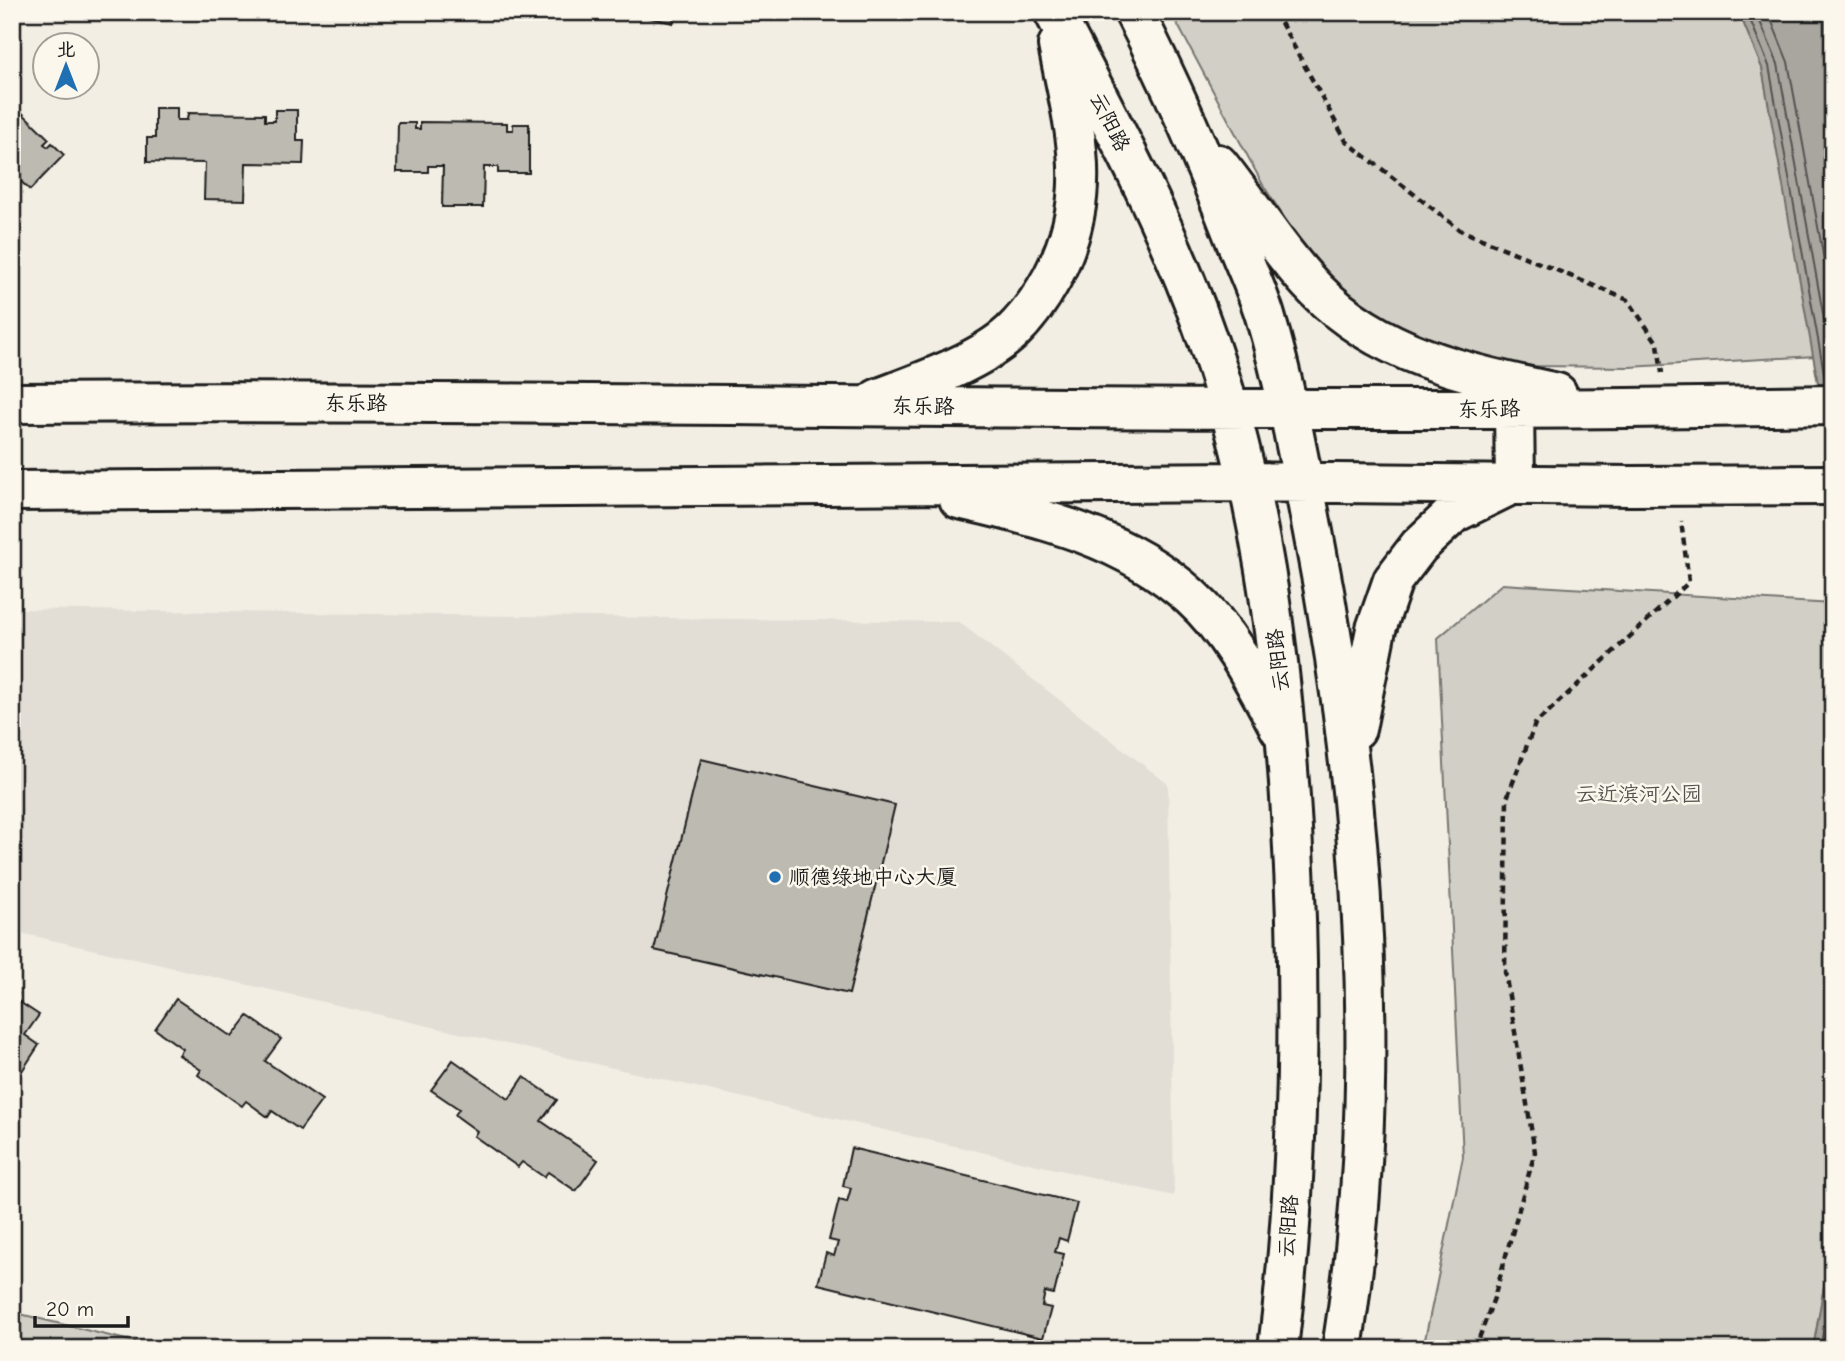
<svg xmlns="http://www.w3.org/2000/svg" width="1845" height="1361" font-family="'Comic Neue','LXGW WenKai TC',sans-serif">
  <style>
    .built { fill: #e2ded5 }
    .green { fill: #d2cfc6; stroke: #777671; stroke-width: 2 }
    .water { fill: #a9a6a0; stroke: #716f6b; stroke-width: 2 }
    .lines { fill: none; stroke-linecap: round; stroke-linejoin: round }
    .shore { stroke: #545351; stroke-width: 2 }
    .building { fill: #bdbab1; stroke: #1c1c1c; stroke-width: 2 }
    .secondary-casing { stroke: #1c1c1c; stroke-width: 44 }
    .path { stroke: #1c1c1c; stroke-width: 4.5; stroke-dasharray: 7 5; stroke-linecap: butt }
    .secondary { stroke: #fbf7ec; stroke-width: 38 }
    .secondary-bridge-casing { stroke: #1c1c1c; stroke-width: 44; stroke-linecap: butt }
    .secondary-bridge { stroke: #fbf7ec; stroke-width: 38 }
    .poi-dot { fill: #1f6fb2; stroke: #fbf7ec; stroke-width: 2.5 }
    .labels { text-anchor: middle; stroke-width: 5; stroke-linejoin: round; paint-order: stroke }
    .street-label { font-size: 21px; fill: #1c1c1c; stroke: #fbf7ec }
    .park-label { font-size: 21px; fill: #53524f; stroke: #fbf7ec }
    .poi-label { font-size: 21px; fill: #1c1c1c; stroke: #fbf7ec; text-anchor: start }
  </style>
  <rect width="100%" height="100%" fill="#f2eee4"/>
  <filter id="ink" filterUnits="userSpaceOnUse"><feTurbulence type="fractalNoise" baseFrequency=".0143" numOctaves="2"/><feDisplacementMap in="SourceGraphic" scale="14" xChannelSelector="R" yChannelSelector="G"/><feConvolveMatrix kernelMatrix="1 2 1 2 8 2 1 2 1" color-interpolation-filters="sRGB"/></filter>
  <g filter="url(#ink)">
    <path class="built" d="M 12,609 L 959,622 L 1168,784 L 1174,1196 L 12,931 Z"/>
    <path class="green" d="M 1171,12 L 1739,12 L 1762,67 L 1815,356 L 1630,367 L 1532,366 L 1421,347 L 1334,294 L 1263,185 Z
      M 1502,584 L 1833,604 L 1833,1235 L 1813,1349 L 1423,1349 L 1463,1157 L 1438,638 Z
      M 12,1312 L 163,1349 L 12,1349 Z"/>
    <path class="water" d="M 1739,12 L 1833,12 L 1833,468 L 1762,68 Z
      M 1833,1235 L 1833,1349 L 1813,1349 Z
      M 12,1339 L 52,1349 L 12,1349 Z"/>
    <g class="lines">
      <path class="shore" d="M 1747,12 L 1769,66 L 1826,384
        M 1756,12 L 1778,64 L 1833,369
        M 1768,12 L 1788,62 L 1833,309
        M 1820,1349 L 1833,1276"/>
    </g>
    <path class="building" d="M 624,12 L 675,12 L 673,23 Z
      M 12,103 L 49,139 L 44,144 L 48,147 L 52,143 L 64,155 L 30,190 L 12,173 Z
      M 155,108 L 177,108 L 177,120 L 187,120 L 188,113 L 265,114 L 265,121 L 275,121 L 275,110 L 297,110 L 297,141 L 304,141 L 303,164 L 246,163 L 245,200 L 204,199 L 205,163 L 147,162 L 147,138 L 155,138 Z
      M 420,122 L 507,123 L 507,130 L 513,130 L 513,124 L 529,124 L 529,173 L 498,173 L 498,167 L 484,167 L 483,207 L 442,207 L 443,166 L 428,166 L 428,172 L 397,172 L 398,123 L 415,123 L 415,129 L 420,129 Z
      M 701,759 L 895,805 L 849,994 L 654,950 Z
      M 12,991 L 18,994 L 15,999 L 39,1015 L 25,1035 L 39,1045 L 18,1077 L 12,1074 Z
      M 176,999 L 232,1037 L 248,1016 L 281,1039 L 265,1061 L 322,1100 L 300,1130 L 272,1111 L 268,1117 L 246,1101 L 242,1106 L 198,1075 L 201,1070 L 179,1055 L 183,1049 L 155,1029 Z
      M 453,1060 L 509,1099 L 524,1077 L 557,1100 L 541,1121 L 598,1160 L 576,1191 L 548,1172 L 544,1177 L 522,1162 L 518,1167 L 474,1136 L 477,1131 L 455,1115 L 459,1109 L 431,1090 Z
      M 851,1148 L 1077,1203 L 1067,1241 L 1059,1238 L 1055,1252 L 1064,1254 L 1054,1294 L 1045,1292 L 1042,1306 L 1051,1308 L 1043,1338 L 818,1284 L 826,1253 L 834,1256 L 838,1242 L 829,1240 L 839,1200 L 847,1202 L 851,1188 L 843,1186 Z"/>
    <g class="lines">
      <defs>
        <path id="secondary" d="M 1054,12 C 1106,112 1161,213 1200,319 C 1261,483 1282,656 1292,829 C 1302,1002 1299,1177 1278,1349
          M 1134,12 C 1172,86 1205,162 1235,239 C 1245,265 1257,290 1265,316 C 1286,387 1299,460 1313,532 C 1365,797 1385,1081 1342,1349
          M 1218,164 C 1251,205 1279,252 1316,290 C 1380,356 1470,374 1557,393
          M 877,399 C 918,383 978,363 1011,333 C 1028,317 1041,298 1052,278 C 1096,194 1075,133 1058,45
          M 12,403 C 551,399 1089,413 1627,408
          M 12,491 L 1248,482 L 1630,486
          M 959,499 C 1043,518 1126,538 1191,597 C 1230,632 1256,684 1280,729
          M 1356,729 L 1376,629 L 1393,580 L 1419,546 L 1454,513 L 1515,483 L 1514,409"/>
      </defs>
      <use href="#secondary" class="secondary-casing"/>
      <path class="path" d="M 1275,12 L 1346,141 L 1460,230 L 1628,300 L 1658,344 L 1662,373
        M 1475,1349 L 1494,1298 L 1535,1152 L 1505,972 L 1507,798 L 1535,724 L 1689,582 L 1681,521"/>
      <use href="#secondary" class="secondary"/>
      <defs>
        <path id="secondary-bridge" d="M 1627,408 L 1833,405
          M 1630,486 L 1833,485"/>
      </defs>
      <use href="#secondary-bridge" class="secondary-bridge-casing"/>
      <use href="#secondary-bridge" class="secondary-bridge"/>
    </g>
  </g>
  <circle class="poi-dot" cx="775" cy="877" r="7"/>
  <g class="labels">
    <g class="street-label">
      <text transform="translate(1110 122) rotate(63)" y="7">云阳路</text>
      <text x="356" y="410">东乐路</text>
      <text transform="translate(923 406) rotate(1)" y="7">东乐路</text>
      <text transform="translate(1489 409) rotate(-1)" y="7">东乐路</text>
      <text transform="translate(1278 660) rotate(-97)" y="7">云阳路</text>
      <text transform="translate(1288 1226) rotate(-86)" y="7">云阳路</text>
    </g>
    <g class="park-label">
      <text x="1639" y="801">云近滨河公园</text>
    </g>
    <g class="poi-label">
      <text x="789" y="884">顺德绿地中心大厦</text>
    </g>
  </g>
  <rect width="1845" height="1361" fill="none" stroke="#fbf7ec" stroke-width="42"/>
  <rect x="21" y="21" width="1803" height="1319" fill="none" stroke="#1c1c1c" stroke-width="2.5" filter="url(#ink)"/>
  <g transform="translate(66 66)"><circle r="33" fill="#fbf7ec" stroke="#a29f99" stroke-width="2"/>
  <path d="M0-5L12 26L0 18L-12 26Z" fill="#1f6fb2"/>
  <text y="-10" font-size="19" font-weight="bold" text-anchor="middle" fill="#1c1c1c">北</text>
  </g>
  <path d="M35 1316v10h93v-10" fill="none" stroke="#1c1c1c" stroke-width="3.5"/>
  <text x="46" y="1316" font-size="21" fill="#1c1c1c" stroke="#fbf7ec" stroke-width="5" paint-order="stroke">20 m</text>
</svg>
